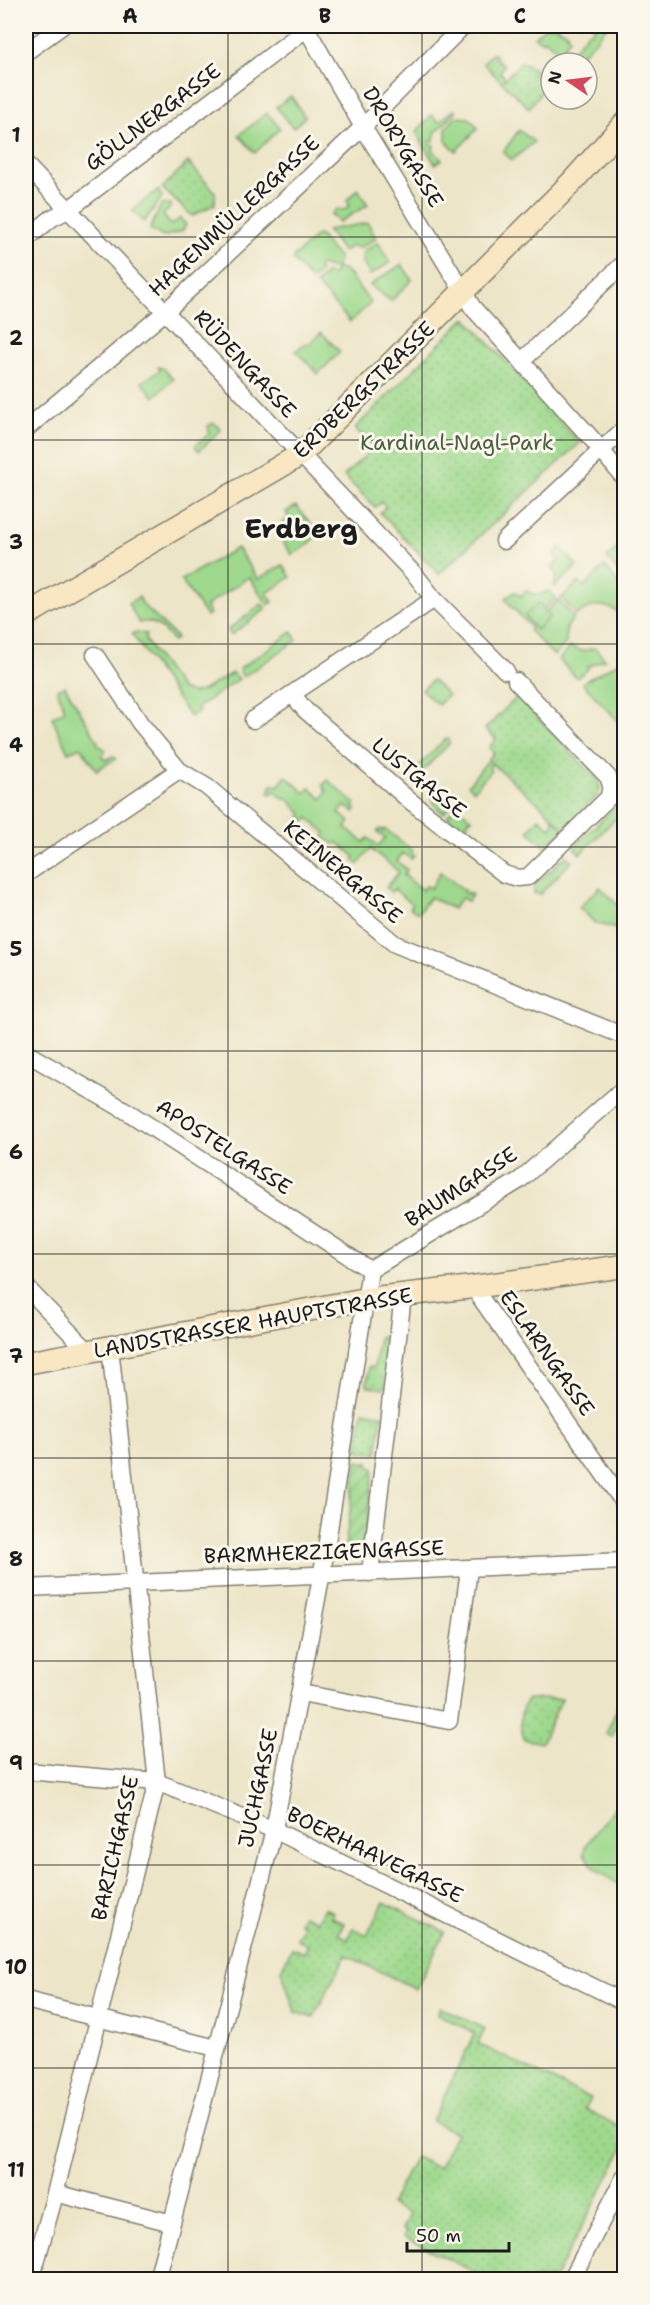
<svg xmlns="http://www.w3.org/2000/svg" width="650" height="2305" font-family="'Shantell Sans',sans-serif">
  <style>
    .grass { fill: #9ed98d; stroke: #5d7a54; stroke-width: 1.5 }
    .park { fill: url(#park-dots); stroke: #5d7a54; stroke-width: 1.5 }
    .garden { fill: url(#garden-furrows); stroke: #5d7a54; stroke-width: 1.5 }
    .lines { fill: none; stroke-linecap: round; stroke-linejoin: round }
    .street-casing { stroke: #848072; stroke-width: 19 }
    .secondary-casing { stroke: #848072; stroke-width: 25 }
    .street { stroke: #fff; stroke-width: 16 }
    .secondary { stroke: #f9e7c3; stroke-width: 22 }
    .grid { fill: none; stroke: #1c1c1c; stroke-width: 1.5; stroke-opacity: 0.55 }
    .labels { text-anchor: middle; stroke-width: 6; stroke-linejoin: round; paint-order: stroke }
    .street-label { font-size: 21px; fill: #1c1c1c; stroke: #fbf7ec }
    .park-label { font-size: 21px; fill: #4a5e44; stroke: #fbf7ec }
    .district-label { font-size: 27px; font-weight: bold; fill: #1c1c1c; stroke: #fbf7ec }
    .neatline { fill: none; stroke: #1c1c1c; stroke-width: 2 }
    .grid-label { font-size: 20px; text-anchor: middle; font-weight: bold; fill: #1c1c1c }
  </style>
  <defs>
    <pattern id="park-dots" width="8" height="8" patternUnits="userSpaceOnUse" patternTransform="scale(1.5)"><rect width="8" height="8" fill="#9ed98d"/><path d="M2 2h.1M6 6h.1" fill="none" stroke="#88ba79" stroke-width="1.8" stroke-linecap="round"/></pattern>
    <pattern id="garden-furrows" width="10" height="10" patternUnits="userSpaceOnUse" patternTransform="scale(1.5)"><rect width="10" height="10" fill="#9ed98d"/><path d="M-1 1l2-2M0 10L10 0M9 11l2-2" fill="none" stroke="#88ba79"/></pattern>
  </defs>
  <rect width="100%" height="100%" fill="#fbf7ec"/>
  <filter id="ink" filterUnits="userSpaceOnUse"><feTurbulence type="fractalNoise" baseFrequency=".0167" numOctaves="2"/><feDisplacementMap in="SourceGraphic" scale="12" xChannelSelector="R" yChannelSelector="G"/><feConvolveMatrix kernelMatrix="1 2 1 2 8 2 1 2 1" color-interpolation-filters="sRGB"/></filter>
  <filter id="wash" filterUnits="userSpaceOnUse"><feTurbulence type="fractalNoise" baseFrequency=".008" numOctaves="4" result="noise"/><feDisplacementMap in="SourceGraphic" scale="24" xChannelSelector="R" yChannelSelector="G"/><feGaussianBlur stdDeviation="1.35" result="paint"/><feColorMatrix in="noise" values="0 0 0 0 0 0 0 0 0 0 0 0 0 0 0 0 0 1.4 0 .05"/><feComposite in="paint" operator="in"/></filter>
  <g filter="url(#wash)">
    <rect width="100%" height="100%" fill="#ede5c7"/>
    <path class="grass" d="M 546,26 L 558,26 L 557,27 L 568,33 L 566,35 L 570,38 L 560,52 L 544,39 L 542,41 L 534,37 Z
      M 593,26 L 607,26 L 595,41 L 573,63 L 568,63 L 574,55 L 569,55 L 588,32 L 591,33 L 594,29 Z
      M 493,53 L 496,56 L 495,58 L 504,65 L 500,72 L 506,78 L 502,82 L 483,63 Z
      M 291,96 L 305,117 L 293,128 L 276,107 Z
      M 454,110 L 456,112 L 435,133 L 434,141 L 429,141 L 429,144 L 434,145 L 433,150 L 442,160 L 435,164 L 416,132 L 432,115 L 439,122 Z
      M 267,113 L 280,128 L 255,153 L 239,135 Z
      M 456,117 L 469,118 L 478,128 L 456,151 L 446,141 L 446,128 Z
      M 519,130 L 534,142 L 512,160 L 503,152 Z
      M 358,189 L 368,205 L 339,222 L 331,214 L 337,209 L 342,210 L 347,209 L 349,205 L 347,200 Z
      M 158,190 L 162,197 L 144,222 L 132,210 Z
      M 171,204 L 171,207 L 163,215 L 171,225 L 180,218 L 186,225 L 182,231 L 163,237 L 150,229 L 161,205 Z
      M 368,223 L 376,238 L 360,248 L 351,246 L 343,252 L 327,230 Z
      M 317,235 L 320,236 L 339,258 L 336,268 L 347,272 L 371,303 L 350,322 L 316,284 L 326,273 L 332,275 L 335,273 L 334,269 L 320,265 L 318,269 L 321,271 L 311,280 L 293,260 L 294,257 Z
      M 378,242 L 390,263 L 370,275 L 362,261 L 363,252 Z
      M 402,264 L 412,280 L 391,301 L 370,285 Z
      M 321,332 L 340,352 L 318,374 L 296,351 L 305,343 L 309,344 Z
      M 158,367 L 163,368 L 173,379 L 154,397 L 142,382 L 160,370 Z
      M 214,423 L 221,430 L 199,451 L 195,446 L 209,434 L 208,426 Z
      M 296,506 L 319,533 L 308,545 L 292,555 L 275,530 L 280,527 L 279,525 L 289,519 L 286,512 Z
      M 560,547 L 577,566 L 555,587 L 554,585 L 557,576 L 552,566 L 558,561 L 555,555 Z
      M 237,548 L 258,579 L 283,565 L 291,577 L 267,593 L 273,602 L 268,605 L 249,577 L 206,606 L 210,614 L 206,616 L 181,580 Z
      M 616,549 L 624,557 L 624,579 L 607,558 Z
      M 605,566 L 624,591 L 624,606 L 616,611 C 602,603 589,605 577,615 L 561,598 L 579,582 L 584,587 Z
      M 526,591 L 537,595 L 549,591 L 556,598 L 544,609 L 538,603 L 525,616 L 536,629 L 550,616 L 546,612 L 558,600 L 574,617 L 566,629 L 566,643 L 554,656 L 529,630 L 531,628 L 505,599 L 515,592 L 521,596 Z
      M 139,597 L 143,605 L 177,638 L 173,641 C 163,630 155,618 139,623 L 128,603 Z
      M 262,604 L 266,609 L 231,635 L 228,630 Z
      M 136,632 L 146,634 L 145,639 L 147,643 L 181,689 L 192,693 L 202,691 L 232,673 L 239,679 L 197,708 L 199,711 L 190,717 L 132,634 Z
      M 292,632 L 297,640 L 243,677 L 239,669 Z
      M 570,647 L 582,651 L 595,648 L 605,659 L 587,667 L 588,669 L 577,678 L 559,660 Z
      M 622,660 L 624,662 L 624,727 L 582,683 Z
      M 432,680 L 448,695 L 438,705 L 422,690 Z
      M 65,686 L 98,742 L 97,744 L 106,750 L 102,757 L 106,760 L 113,756 L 116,759 L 101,767 L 97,771 L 81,747 L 68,752 L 52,717 L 65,710 L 57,689 Z
      M 517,697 L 508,760 L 500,770 L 491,764 L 489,767 L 491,771 L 474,790 L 468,785 L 494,753 L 489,748 L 496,739 L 485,729 Z
      M 445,739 L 449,739 L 449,744 L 414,780 L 409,776 Z
      M 286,776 L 305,793 L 310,788 L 322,799 L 327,792 L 323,785 L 328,780 L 355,804 L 353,806 L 356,809 L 354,812 L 345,806 L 339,813 L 350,822 L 346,828 L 364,842 L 368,838 L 378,846 L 385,838 L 377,832 L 380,829 L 383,831 L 385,829 L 413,851 L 411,853 L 414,856 L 411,859 L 403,853 L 397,861 L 407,870 L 404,875 L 422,890 L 426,886 L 431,888 L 440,872 L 464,890 L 463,892 L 466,894 L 467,892 L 472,895 L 468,901 L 461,898 L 453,909 L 430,897 L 418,913 L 410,908 L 412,904 L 394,889 L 391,892 L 386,888 L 399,872 L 371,849 L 358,864 L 353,860 L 355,857 L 337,842 L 334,844 L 324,837 L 326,833 L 308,818 L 305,821 L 300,817 L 302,814 L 286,797 L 284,799 L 274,791 L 271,794 L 269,793 L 272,784 L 278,786 Z
      M 597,779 L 600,789 L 598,795 L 546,847 L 528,831 L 539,818 L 551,828 L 553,824 L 551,805 Z
      M 435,787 L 453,803 L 444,813 C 434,807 428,798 435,787 Z
      M 457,806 L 472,819 L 468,820 L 467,822 L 468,824 L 464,830 L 447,816 Z
      M 616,806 L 623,811 L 580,854 L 575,849 L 575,846 Z
      M 566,856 L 572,861 L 540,894 L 534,893 L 534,886 Z
      M 600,887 L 624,911 L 624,931 L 595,923 L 579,907 Z
      M 624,1693 L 624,1709 L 612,1737 L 606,1734 Z
      M 621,1799 L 624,1801 L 624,1888 L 594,1868 L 584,1854 L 585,1847 Z"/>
    <path class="park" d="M 521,62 L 536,70 L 534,74 L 540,77 L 542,74 L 551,79 L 529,108 L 502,82 Z
      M 188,162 L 215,192 L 215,204 L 192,216 L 162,188 Z
      M 464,319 L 467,319 L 580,443 L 439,574 L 380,513 L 385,507 L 384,504 L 381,503 L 375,507 L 344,476 L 374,447 L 356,430 L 356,427 Z
      M 538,603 L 550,616 L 536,630 L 525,616 Z
      M 517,697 L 597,779 L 600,789 L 598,795 L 564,829 L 545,809 L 488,760 L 494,753 L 489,748 L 496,739 L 485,729 Z
      M 379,1337 L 393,1339 L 385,1387 L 383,1389 L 367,1386 L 369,1367 L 374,1367 Z
      M 363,1411 L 382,1415 L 377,1454 L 357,1450 Z
      M 528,1699 L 562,1699 L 541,1743 L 524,1739 C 519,1723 518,1713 528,1699 Z
      M 384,1902 L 445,1932 L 416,1989 L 346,1955 L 313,2018 L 295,2012 L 281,1970 L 292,1948 L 304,1953 L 308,1945 L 297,1939 L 304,1925 L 299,1923 L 303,1915 L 317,1921 L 324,1908 L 333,1912 L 331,1917 L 344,1923 L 339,1934 L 348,1939 L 353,1928 L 367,1935 Z
      M 440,2007 L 485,2029 L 478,2044 L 590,2098 L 585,2109 L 624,2129 L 624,2147 L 554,2279 L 488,2279 L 404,2237 L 406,2232 L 402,2230 L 409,2214 L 390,2205 L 415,2157 L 438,2168 L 456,2133 L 432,2121 L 475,2033 L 437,2014 Z"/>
    <path class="garden" d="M 357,1461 L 370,1463 L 369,1467 L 374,1468 L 363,1553 L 344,1553 Z"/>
  </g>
  <g filter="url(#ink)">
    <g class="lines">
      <defs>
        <path id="street" d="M 305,26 L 363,127 L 473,308 L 592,439 L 624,478
          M 26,52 L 62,26
          M 26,165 L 417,577 L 434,599 L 506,671
          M 26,239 L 52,218 L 68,210 L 306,29
          M 522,361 L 624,263
          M 26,429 L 165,312 L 363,127 L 463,26
          M 504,541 L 624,429
          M 95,655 L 140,723 L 179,770 L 207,787 L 395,944 L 624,1036
          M 293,695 L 305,710 L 409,800 L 504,874 L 517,878 L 528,877 L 609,797 L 611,784 L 608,777 L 516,681
          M 253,720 L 434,599
          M 26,874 L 179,770
          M 26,1053 L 128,1112 L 370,1270
          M 370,1270 L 520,1180 L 624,1088
          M 26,1287 L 88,1351
          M 473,1287 L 624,1503
          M 370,1573 L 403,1296
          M 26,1588 L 624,1561
          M 301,1693 L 449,1721 L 469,1569
          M 26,1771 L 157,1782 L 274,1830 L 624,2002
          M 26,2000 L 216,2048
          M 55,2193 L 172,2223
          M 31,2280 L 54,2198 L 157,1782 L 110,1347
          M 157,2280 L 274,1830 L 324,1561 L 370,1270
          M 571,2280 L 624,2178"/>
        <path id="secondary" d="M 26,615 L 300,455 L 571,183 L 624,124
          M 26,1363 L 366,1299 L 473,1287 L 624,1266"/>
      </defs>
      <use href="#street" class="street-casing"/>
      <use href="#secondary" class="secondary-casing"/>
      <use href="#street" class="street"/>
      <use href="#secondary" class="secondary"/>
    </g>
  </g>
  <path class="grid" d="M 228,26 L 228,2280M 422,26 L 422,2280M 26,237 L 624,237M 26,440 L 624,440M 26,644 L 624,644M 26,847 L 624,847M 26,1051 L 624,1051M 26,1254 L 624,1254M 26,1458 L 624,1458M 26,1661 L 624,1661M 26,1865 L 624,1865M 26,2068 L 624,2068"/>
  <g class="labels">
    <g class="street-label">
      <text transform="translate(153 117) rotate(-37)" y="7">GÖLLNERGASSE</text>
      <text transform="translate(403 147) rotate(59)" y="7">DRORYGASSE</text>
      <text transform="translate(234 216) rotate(-43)" y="7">HAGENMÜLLERGASSE</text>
      <text transform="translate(245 364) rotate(47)" y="7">RÜDENGASSE</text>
      <text transform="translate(364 390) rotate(-44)" y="7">ERDBERGSTRASSE</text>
      <text transform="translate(419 778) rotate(39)" y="7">LUSTGASSE</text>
      <text transform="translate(343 872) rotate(40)" y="7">KEINERGASSE</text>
      <text transform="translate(224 1147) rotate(33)" y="7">APOSTELGASSE</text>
      <text transform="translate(461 1187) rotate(-33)" y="7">BAUMGASSE</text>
      <text transform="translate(253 1323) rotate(-10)" y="7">LANDSTRASSER HAUPTSTRASSE</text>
      <text transform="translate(547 1353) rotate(55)" y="7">ESLARNGASSE</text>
      <text transform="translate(324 1552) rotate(-2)" y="7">BARMHERZIGENGASSE</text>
      <text transform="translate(258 1788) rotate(-78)" y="7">JUCHGASSE</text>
      <text transform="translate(115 1848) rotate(-77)" y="7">BARICHGASSE</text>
      <text transform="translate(375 1855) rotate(26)" y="7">BOERHAAVEGASSE</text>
    </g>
    <g class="park-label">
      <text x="457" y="450">Kardinal-Nagl-Park</text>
    </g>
    <g class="district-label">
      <text x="301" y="538">Erdberg</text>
    </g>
  </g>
  <rect width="650" height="2305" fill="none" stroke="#fbf7ec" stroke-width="66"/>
  <g transform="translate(569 81) rotate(284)"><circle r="28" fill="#fbf7ec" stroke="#a29f99" stroke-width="1.5"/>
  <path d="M0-4.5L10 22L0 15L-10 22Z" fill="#d1495b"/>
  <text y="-9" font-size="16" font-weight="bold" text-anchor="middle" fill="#1c1c1c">N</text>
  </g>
  <path d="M407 2242v9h102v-9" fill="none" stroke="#1c1c1c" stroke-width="3"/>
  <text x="416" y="2242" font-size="18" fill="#1c1c1c" stroke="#fbf7ec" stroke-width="4.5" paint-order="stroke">50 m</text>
  <rect x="33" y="33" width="584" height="2239" class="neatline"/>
  <g class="grid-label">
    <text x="130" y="23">A</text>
    <text x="325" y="23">B</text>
    <text x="520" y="23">C</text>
    <text x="16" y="142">1</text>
    <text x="16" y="345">2</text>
    <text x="16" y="549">3</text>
    <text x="16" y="752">4</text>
    <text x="16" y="956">5</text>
    <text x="16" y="1159">6</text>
    <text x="16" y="1363">7</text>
    <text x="16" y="1566">8</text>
    <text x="16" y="1770">9</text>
    <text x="16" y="1974">10</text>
    <text x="16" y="2177">11</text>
  </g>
</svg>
